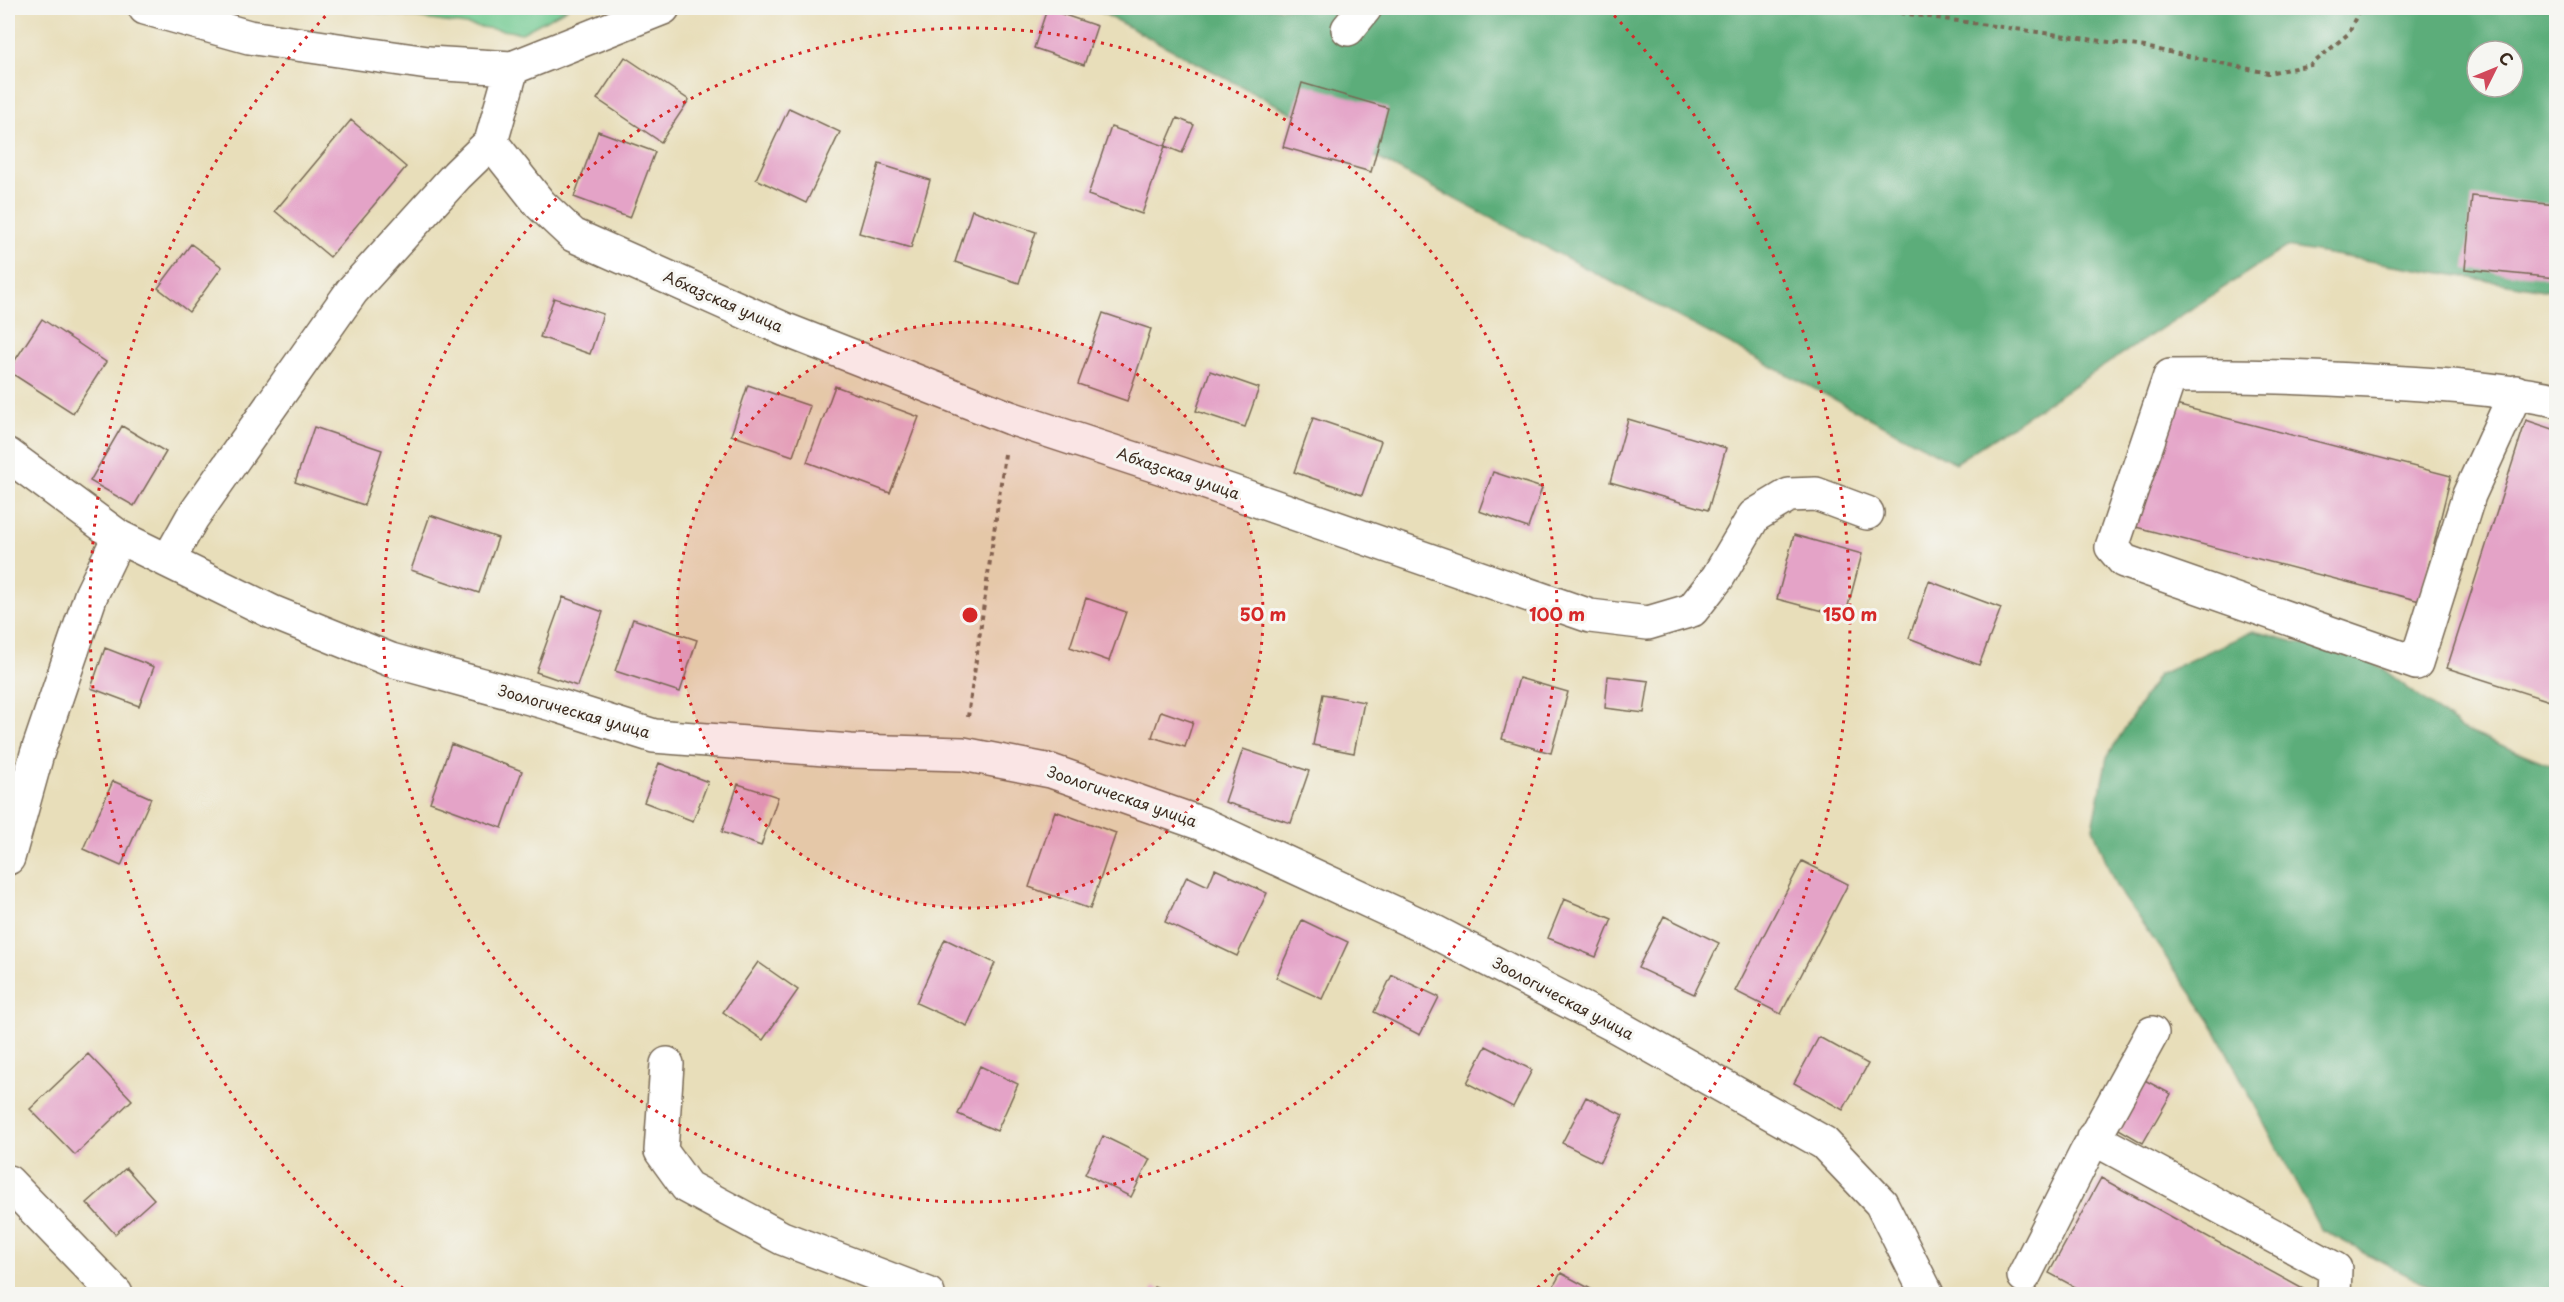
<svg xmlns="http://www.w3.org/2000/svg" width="2564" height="1302" font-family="'Playpen Sans',sans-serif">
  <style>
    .green { fill: #6fc990; stroke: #557a57; stroke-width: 1.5 }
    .forest { fill: #5bad7a; stroke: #4b6c4c; stroke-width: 1.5; fill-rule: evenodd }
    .building { fill: #e4a3c7 }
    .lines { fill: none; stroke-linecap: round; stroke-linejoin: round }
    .minor-casing { stroke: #786955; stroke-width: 36 }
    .path { stroke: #786955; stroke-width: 4; stroke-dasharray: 4.5 4.5; stroke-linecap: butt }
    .minor { stroke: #fff; stroke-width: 33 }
    .ring { fill: none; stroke: #d62828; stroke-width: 3; stroke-dasharray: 3 6 }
    .labels { text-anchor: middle; stroke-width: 6; stroke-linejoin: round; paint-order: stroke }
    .street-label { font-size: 15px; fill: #3b2a1e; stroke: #f6f6f2 }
    .centre { fill: #d62828; stroke: #f6f6f2; stroke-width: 3 }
    .ring-label { font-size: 18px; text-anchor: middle; font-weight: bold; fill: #d62828; stroke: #f6f6f2; stroke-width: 6; stroke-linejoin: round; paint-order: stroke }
  </style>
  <rect width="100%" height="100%" fill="#f6f6f2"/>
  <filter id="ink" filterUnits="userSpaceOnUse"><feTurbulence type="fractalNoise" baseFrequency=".0167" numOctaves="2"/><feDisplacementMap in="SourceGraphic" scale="12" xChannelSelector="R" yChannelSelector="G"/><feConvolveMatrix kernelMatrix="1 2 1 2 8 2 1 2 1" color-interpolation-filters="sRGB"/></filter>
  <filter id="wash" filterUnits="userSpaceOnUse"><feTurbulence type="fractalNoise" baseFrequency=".008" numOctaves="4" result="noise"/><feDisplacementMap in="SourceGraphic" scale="24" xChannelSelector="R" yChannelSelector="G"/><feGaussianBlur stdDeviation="1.35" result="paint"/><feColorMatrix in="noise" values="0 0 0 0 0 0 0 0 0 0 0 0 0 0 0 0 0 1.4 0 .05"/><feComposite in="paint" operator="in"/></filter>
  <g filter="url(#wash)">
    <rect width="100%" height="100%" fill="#e8deba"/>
    <path class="green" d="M 347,8 L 568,8 L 522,33 Z"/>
    <path class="forest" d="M 1093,8 L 2556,8 L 2556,292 L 2286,247 L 1955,463 ZM 2477,51 L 2513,51 L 2513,87 L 2477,87 Z
      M 2253,631 L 2375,663 L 2461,729 L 2556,767 L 2556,1294 L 2443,1294 L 2320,1229 L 2210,1020 L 2116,886 L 2093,828 L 2107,757 L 2158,675 Z"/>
    <g id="blocks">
      <path class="building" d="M 1047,9 L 1097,26 L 1084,65 L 1034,48 Z
        M 625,57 L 689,100 L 661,142 L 597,99 Z
        M 1302,83 L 1388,108 L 1371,172 L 1283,147 Z
        M 789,108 L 840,132 L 806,203 L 756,179 Z
        M 1177,118 L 1194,125 L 1182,153 L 1165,146 Z
        M 351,120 L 406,167 L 330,257 L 275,211 Z
        M 1111,127 L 1165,146 L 1142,214 L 1088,195 Z
        M 598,131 L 655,152 L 630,218 L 574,197 Z
        M 879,164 L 930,180 L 911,248 L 859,233 Z
        M 2472,196 L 2556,205 L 2556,278 L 2465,269 Z
        M 972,210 L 1036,232 L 1019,283 L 955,262 Z
        M 191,244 L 222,267 L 189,312 L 158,288 Z
        M 554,298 L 603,314 L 590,354 L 540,337 Z
        M 1103,313 L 1151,329 L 1127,401 L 1078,384 Z
        M 42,319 L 106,362 L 73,413 L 8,371 Z
        M 1210,371 L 1259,388 L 1245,427 L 1196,411 Z
        M 748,385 L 810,406 L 793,456 L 731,435 Z
        M 835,386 L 919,417 L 890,493 L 807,462 Z
        M 2164,402 L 2451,476 L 2420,601 L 2132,526 Z
        M 1313,418 L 1381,441 L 1362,495 L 1294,472 Z
        M 1628,419 L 1726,448 L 1708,510 L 1610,482 Z
        M 2526,420 L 2556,430 L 2556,703 L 2447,668 Z
        M 122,426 L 166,452 L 134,506 L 90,481 Z
        M 314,427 L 382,450 L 364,505 L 295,482 Z
        M 1493,472 L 1542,488 L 1528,528 L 1479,511 Z
        M 430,515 L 498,538 L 479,593 L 411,570 Z
        M 1794,535 L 1862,554 L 1845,617 L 1777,599 Z
        M 1929,581 L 2001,608 L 1979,665 L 1909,638 Z
        M 563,597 L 603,612 L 577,686 L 536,672 Z
        M 1086,598 L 1126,612 L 1109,661 L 1070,647 Z
        M 633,619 L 697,640 L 680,692 L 615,671 Z
        M 105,648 L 154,667 L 139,706 L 91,688 Z
        M 1608,676 L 1649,681 L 1644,713 L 1605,708 Z
        M 1519,678 L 1568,692 L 1551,753 L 1502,739 Z
        M 1323,694 L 1364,702 L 1354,753 L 1313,745 Z
        M 1161,711 L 1193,722 L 1185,747 L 1152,737 Z
        M 451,744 L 522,771 L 502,828 L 430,802 Z
        M 1243,749 L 1309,771 L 1291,823 L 1225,802 Z
        M 659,763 L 708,782 L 693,821 L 644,802 Z
        M 113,781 L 151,798 L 121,866 L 83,849 Z
        M 738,784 L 778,797 L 761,846 L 722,832 Z
        M 1055,811 L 1116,833 L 1090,909 L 1029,887 Z
        M 1802,861 L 1848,884 L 1781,1014 L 1735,991 Z
        M 1215,869 L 1267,893 L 1237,956 L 1165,922 L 1187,876 L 1208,886 Z
        M 1564,899 L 1612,919 L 1596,957 L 1548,938 Z
        M 1664,916 L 1719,943 L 1694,994 L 1638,968 Z
        M 1302,920 L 1348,942 L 1322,999 L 1276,978 Z
        M 945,939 L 995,963 L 967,1026 L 916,1003 Z
        M 758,962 L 798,990 L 763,1040 L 723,1012 Z
        M 1392,975 L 1439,997 L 1420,1035 L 1374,1012 Z
        M 1819,1037 L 1868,1064 L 1843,1110 L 1794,1083 Z
        M 1486,1046 L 1532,1070 L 1513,1107 L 1467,1083 Z
        M 88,1054 L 132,1100 L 75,1155 L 30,1109 Z
        M 980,1066 L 1018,1084 L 997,1131 L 958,1114 Z
        M 2137,1076 L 2171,1094 L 2143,1143 L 2110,1124 Z
        M 1586,1097 L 1623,1115 L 1600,1162 L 1562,1143 Z
        M 1103,1136 L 1150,1159 L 1131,1197 L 1085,1174 Z
        M 126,1168 L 154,1199 L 115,1234 L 87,1203 Z
        M 2101,1178 L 2312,1294 L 2088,1294 L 2049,1273 Z
        M 1561,1273 L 1600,1294 L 1549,1294 Z
        M 1154,1287 L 1173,1294 L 1151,1294 Z"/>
    </g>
  </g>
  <g filter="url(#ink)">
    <use href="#blocks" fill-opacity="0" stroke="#786955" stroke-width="1.5"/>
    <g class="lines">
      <defs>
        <path id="minor" d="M 145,8 L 249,37 L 428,63 L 512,68 L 663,8
          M 1348,29 L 1365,8
          M 491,142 L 540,204 L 573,235 L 786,330 L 1010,418 L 1181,474 L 1590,616 L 1648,623 L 1692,610 L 1718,577 L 1754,516 L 1789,495 L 1816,494 L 1867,513
          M 2516,392 L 2469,495 L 2416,663 L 2124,561 L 2112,547 L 2170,376 C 2237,375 2304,377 2371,381 C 2433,384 2495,388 2556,400
          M 8,455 L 119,537 L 272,612 L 391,660 L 559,706 L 654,736 L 851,751 L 963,754 L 1051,771 L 1202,824 L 1427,928 L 1616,1026 L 1824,1143 L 1881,1203 L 1927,1294
          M 168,561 L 192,518 L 352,291 L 457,175 L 491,142 L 512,68
          M 8,858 L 37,754 L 91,595 L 119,537
          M 667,1064 L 661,1151 L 687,1187 L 782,1238 L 928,1294
          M 2093,1138 L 2335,1269 L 2334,1294
          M 8,1182 L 116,1294
          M 2024,1276 L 2085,1155 L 2152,1033"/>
      </defs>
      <use href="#minor" class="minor-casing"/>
      <path class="path" d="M 1865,8 L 2145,47 L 2268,73 L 2311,65 L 2348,34 L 2360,8
        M 968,717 L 1005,454"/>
      <use href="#minor" class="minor"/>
    </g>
  </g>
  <circle cx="970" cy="615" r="293" fill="#d62828" fill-opacity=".12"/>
  <g class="ring">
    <circle cx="970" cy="615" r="293"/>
    <circle cx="970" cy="615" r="587"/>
    <path d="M410 1294A880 880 0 0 1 332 9M1608 9A880 880 0 0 1 1530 1294"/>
  </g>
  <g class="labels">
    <g class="street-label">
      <text transform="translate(723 302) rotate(24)" y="5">Абхазская улица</text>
      <text transform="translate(1178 474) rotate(19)" y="5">Абхазская улица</text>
      <text transform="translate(574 712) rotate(16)" y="5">Зоологическая улица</text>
      <text transform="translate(1122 797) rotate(19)" y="5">Зоологическая улица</text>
      <text transform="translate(1563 999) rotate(28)" y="5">Зоологическая улица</text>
    </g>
  </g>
  <circle cx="970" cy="615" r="9" class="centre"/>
  <g class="ring-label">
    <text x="1263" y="621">50 m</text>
    <text x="1557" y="621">100 m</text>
    <text x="1850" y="621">150 m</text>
  </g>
  <rect width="2564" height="1302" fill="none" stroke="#f6f6f2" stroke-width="30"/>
  <g transform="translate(2495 69) rotate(47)"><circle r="28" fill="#f6f6f2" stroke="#aba49d" stroke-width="1.5"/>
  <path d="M0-4.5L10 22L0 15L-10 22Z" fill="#d1495b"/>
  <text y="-9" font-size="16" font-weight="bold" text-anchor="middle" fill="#3b2a1e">С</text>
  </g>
</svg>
